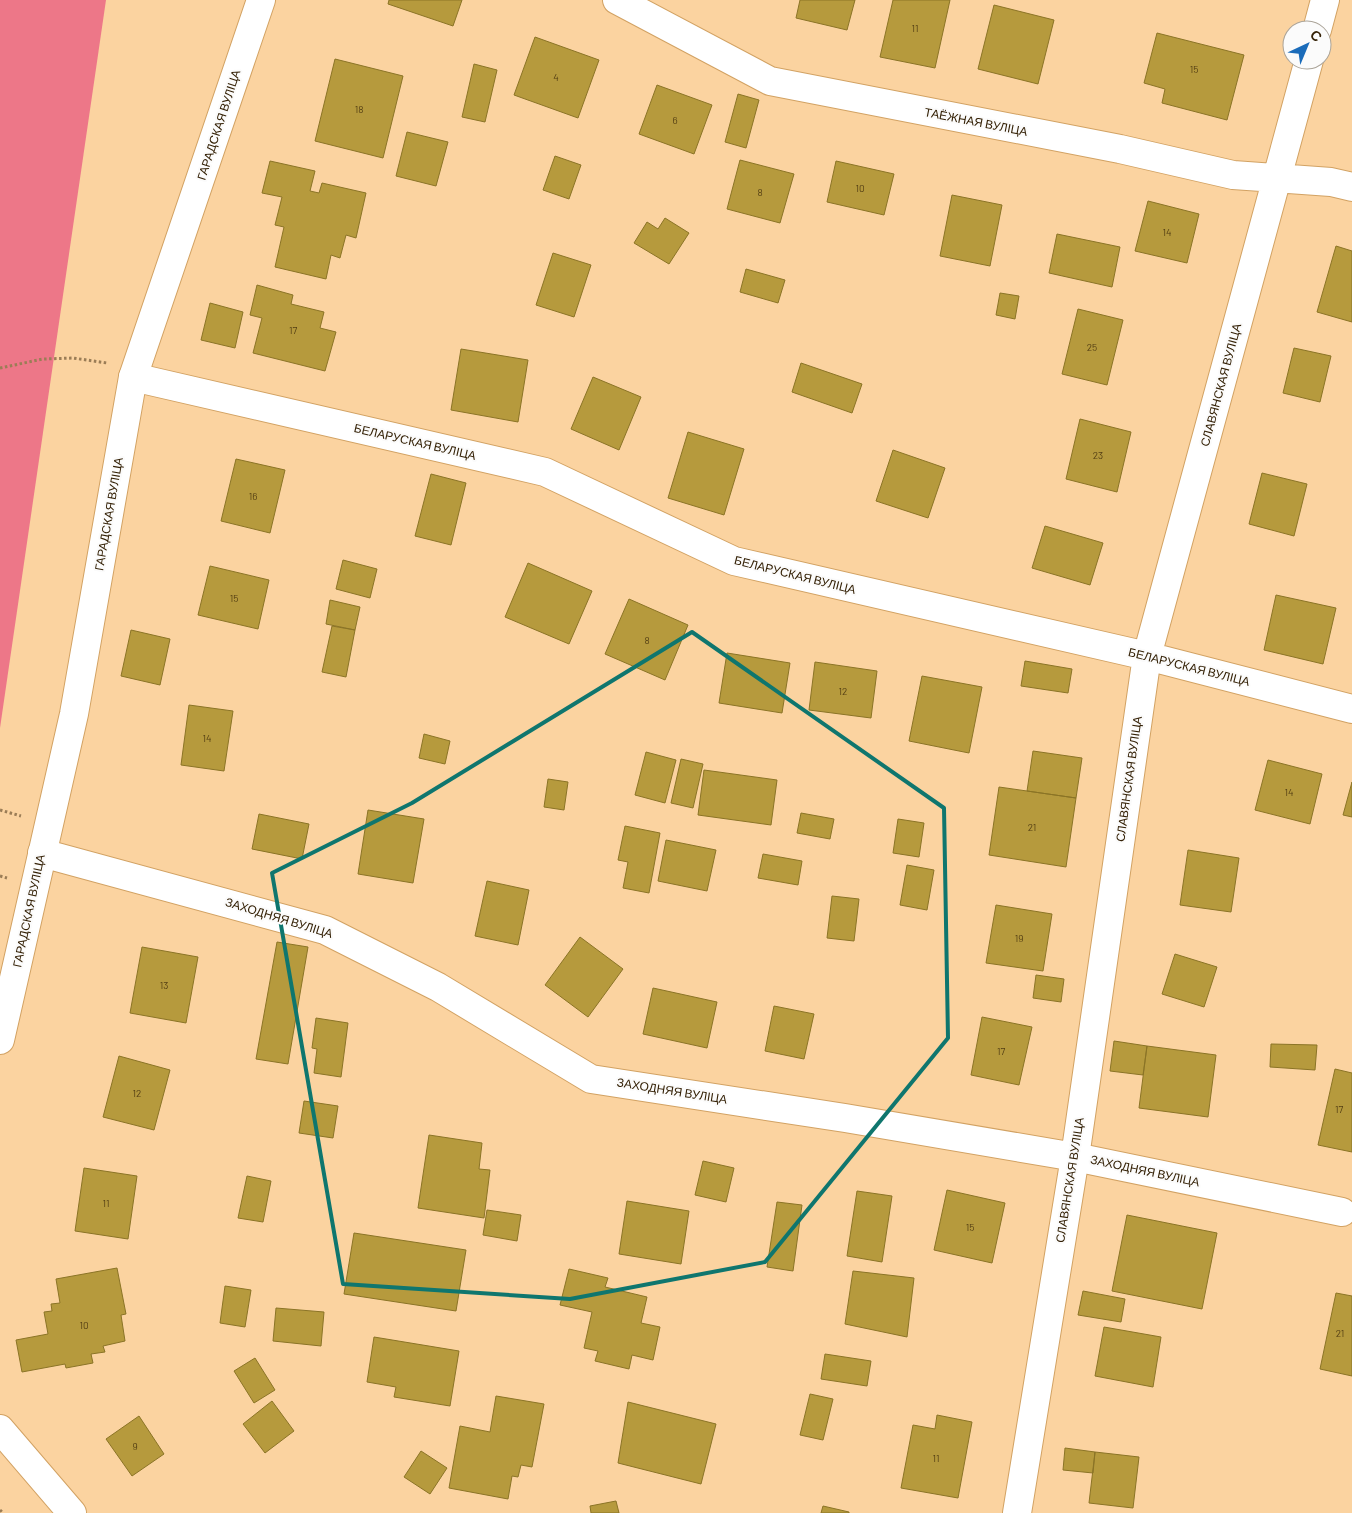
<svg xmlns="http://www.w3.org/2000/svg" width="1352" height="1513" font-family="Barlow,sans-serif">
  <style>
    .forest { fill: #ed7788 }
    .building { fill: #b69a3d; stroke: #8b7426 }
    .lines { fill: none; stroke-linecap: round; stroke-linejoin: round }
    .minor-casing { stroke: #d2a263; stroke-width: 30 }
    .tertiary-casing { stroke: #d2a263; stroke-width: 30 }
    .path { stroke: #9b7d56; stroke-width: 3; stroke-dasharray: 2.5 2.5; stroke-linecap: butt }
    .minor { stroke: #fff; stroke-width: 28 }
    .tertiary { stroke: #fff; stroke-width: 28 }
    .marked { fill: none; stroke: #0f766e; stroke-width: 4; stroke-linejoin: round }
    .labels { text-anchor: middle; stroke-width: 4; stroke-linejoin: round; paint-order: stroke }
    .number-label { font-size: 10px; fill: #543f14 }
    .street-label { font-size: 12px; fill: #342106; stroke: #fbfbfb }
  </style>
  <rect width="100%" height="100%" fill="#fbd3a0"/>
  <path class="forest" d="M 0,0 L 106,0 L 0,728 Z"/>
  <path class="building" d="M 389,0 L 462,0 L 453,26 L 388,4 Z
    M 800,0 L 855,0 L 847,30 L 796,18 Z
    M 893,0 L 950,0 L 935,68 L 880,57 Z
    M 994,5 L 1054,20 L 1038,84 L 978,69 Z
    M 1157,33 L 1244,55 L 1227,120 L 1162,103 L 1165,89 L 1144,83 Z
    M 535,37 L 599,60 L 578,118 L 514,95 Z
    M 335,59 L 403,76 L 383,158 L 315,141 Z
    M 474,64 L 497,70 L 485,122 L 462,117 Z
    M 657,85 L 712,105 L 694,154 L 639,134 Z
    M 738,94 L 759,100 L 746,148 L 725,142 Z
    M 407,132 L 448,142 L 436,186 L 396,176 Z
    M 555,156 L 581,165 L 569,199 L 543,190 Z
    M 740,160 L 794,174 L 780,223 L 727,209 Z
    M 270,161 L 315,171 L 310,191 L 319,193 L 322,183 L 366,193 L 356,238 L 346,235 L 340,258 L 331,255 L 326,279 L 275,267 L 284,227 L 275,225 L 282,197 L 262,193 Z
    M 836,161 L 894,174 L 884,215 L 827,202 Z
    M 952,195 L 1002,205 L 990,266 L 940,256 Z
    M 1148,201 L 1199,214 L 1187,263 L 1135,251 Z
    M 665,218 L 689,233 L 669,264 L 634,243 L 647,222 L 658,229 Z
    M 1057,234 L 1120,247 L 1112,287 L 1049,273 Z
    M 1336,246 L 1352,251 L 1352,322 L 1317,312 Z
    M 553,253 L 591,265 L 574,317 L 536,305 Z
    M 746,269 L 785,280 L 778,303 L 740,292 Z
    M 257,285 L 293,295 L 291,304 L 324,312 L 320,328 L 336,332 L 325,371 L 253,353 L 262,318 L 250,315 Z
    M 1000,293 L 1019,296 L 1015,319 L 996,315 Z
    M 210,303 L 243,312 L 235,348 L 201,340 Z
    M 1078,309 L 1123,320 L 1107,385 L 1062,374 Z
    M 1294,348 L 1331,356 L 1320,402 L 1283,393 Z
    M 461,349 L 528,360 L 518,422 L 451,410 Z
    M 801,363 L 862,384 L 852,413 L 792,392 Z
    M 593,377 L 641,397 L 619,450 L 571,429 Z
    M 1080,419 L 1131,432 L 1117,492 L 1066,479 Z
    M 688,432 L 744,449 L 724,515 L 668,498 Z
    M 893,450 L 945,468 L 928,518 L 876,501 Z
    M 236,459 L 285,470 L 270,533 L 221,521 Z
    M 1262,473 L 1307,484 L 1294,536 L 1249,524 Z
    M 431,474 L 466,483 L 451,545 L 415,536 Z
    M 1045,526 L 1103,543 L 1090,585 L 1032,568 Z
    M 343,560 L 377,569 L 370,598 L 336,589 Z
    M 528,563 L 592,591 L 569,644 L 505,617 Z
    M 210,566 L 269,580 L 258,629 L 198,615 Z
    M 1276,595 L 1336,608 L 1323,664 L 1264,650 Z
    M 629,599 L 688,625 L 665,680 L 605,654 Z
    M 330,600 L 360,607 L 355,630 L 326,624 Z
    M 332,626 L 355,630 L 346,677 L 322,672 Z
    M 131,630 L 170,639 L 160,685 L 121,676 Z
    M 727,653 L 790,663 L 782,713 L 719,703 Z
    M 1025,661 L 1072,669 L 1068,693 L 1021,686 Z
    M 815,662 L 877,671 L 871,718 L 809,710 Z
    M 922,676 L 982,687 L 969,753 L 909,741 Z
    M 189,705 L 233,711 L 224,771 L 181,765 Z
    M 424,734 L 450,741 L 445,764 L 419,758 Z
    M 1033,751 L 1082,758 L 1076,798 L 1027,791 Z
    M 646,752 L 676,760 L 665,803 L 635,795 Z
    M 681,759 L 703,764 L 693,808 L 671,803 Z
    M 1268,760 L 1322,774 L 1310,824 L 1255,810 Z
    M 704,770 L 777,780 L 771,825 L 698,815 Z
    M 548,779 L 568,782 L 564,810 L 544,807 Z
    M 1352,782 L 1352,817 L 1343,815 Z
    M 999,787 L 1076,798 L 1066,867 L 989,855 Z
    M 368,810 L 424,819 L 413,883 L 358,874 Z
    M 801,813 L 834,819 L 830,839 L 797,833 Z
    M 259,814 L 309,824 L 302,859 L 252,849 Z
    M 898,819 L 924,823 L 919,857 L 893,853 Z
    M 625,826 L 660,833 L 649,893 L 623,888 L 628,862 L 618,860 Z
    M 666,840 L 716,850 L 707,891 L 658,881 Z
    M 1188,850 L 1239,858 L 1231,912 L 1180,905 Z
    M 763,854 L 802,861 L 798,885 L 758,878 Z
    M 907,865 L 934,870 L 927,910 L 900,905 Z
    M 487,881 L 529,890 L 518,945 L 475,936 Z
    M 832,896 L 859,899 L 854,941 L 827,938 Z
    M 996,905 L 1052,914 L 1043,971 L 986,963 Z
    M 580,937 L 623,969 L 588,1017 L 545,985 Z
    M 277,942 L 308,947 L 288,1064 L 256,1059 Z
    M 142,947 L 198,957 L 186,1023 L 130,1013 Z
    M 1175,954 L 1217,967 L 1204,1007 L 1162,994 Z
    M 1036,975 L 1064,979 L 1061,1002 L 1033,998 Z
    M 653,988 L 717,1002 L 707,1048 L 643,1034 Z
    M 774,1006 L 814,1014 L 804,1059 L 765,1051 Z
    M 982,1017 L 1032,1027 L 1019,1085 L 971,1075 Z
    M 316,1018 L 348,1023 L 341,1077 L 314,1073 L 317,1049 L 312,1048 Z
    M 1114,1041 L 1147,1046 L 1143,1075 L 1110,1071 Z
    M 1271,1044 L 1317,1045 L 1315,1070 L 1270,1067 Z
    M 1147,1046 L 1216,1055 L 1208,1117 L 1139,1108 Z
    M 119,1056 L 170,1070 L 154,1130 L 103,1117 Z
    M 1335,1069 L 1352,1073 L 1352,1152 L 1318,1145 Z
    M 304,1101 L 338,1106 L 333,1138 L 299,1133 Z
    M 429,1135 L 482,1143 L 479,1169 L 490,1170 L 484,1218 L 418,1208 Z
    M 703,1161 L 734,1168 L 726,1202 L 695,1195 Z
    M 84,1168 L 137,1176 L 128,1239 L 75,1231 Z
    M 247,1176 L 271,1181 L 263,1222 L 238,1218 Z
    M 947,1190 L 1005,1203 L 992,1263 L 934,1250 Z
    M 857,1191 L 892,1196 L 882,1262 L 847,1256 Z
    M 627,1201 L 689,1211 L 681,1264 L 619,1254 Z
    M 777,1202 L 802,1205 L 793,1271 L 767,1267 Z
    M 487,1210 L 521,1215 L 517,1241 L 483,1235 Z
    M 1127,1215 L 1217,1233 L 1202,1309 L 1112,1291 Z
    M 354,1233 L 466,1250 L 456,1311 L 344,1294 Z
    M 117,1268 L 126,1314 L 121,1315 L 125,1341 L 103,1346 L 105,1352 L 91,1354 L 93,1363 L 66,1368 L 65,1364 L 22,1372 L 16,1340 L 48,1334 L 44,1312 L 52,1311 L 51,1304 L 60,1303 L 56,1279 Z
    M 569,1269 L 608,1278 L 605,1287 L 647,1297 L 641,1323 L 660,1327 L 653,1360 L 632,1355 L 629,1369 L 595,1361 L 598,1351 L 584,1348 L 592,1312 L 560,1305 Z
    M 853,1271 L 914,1278 L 907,1337 L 845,1324 Z
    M 225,1286 L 251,1290 L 245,1327 L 220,1323 Z
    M 1083,1291 L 1125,1299 L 1121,1322 L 1078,1315 Z
    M 1336,1293 L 1352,1296 L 1352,1376 L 1320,1369 Z
    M 276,1308 L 324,1312 L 321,1346 L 273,1341 Z
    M 1104,1327 L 1161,1337 L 1153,1387 L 1095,1376 Z
    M 374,1337 L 459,1351 L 450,1406 L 394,1397 L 396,1387 L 367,1382 Z
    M 825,1354 L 871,1361 L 867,1386 L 821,1379 Z
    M 255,1358 L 275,1390 L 254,1403 L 234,1371 Z
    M 810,1394 L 833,1399 L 823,1440 L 800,1435 Z
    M 496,1396 L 544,1404 L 532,1467 L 521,1465 L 518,1477 L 512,1476 L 508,1499 L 449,1488 L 460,1426 L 490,1432 Z
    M 272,1401 L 294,1431 L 265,1453 L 243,1424 Z
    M 628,1402 L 716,1424 L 701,1484 L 618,1463 Z
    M 937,1415 L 972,1422 L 958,1498 L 901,1488 L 913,1425 L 935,1429 Z
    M 139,1416 L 164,1454 L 132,1476 L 106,1439 Z
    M 1065,1448 L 1095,1452 L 1093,1473 L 1063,1470 Z
    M 421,1451 L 447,1468 L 430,1494 L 404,1477 Z
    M 1095,1452 L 1139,1457 L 1133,1508 L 1089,1503 Z
    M 616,1501 L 619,1513 L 591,1513 L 590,1506 Z
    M 823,1506 L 849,1512 L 849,1513 L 821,1513 Z"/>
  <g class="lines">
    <defs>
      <path id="minor" d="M 617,0 L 770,81 L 1120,149 L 1233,175 L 1331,182 L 1352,187
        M 1317,30 L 1325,0
        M 133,377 L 545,472 L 734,561 L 1147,656 L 1352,709
        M 42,853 L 325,930 L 438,987 L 591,1079 L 845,1118 L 1075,1157 L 1342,1212
        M 1017,1513 L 1075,1157 L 1147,656 L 1309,60"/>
      <path id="tertiary" d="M 0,1040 L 74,714 L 133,377 L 261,0
        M 0,1429 L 72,1513"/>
    </defs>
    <use href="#minor" class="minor-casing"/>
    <use href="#tertiary" class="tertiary-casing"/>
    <path class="path" d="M 0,368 L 43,359 L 73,358 L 107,363
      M 0,810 L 21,816
      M 0,876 L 7,878
      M 0,1510 L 3,1513"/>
    <use href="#minor" class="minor"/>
    <use href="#tertiary" class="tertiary"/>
  </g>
  <path class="marked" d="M 692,632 L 944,808 L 948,1038 L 765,1262 L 570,1299 L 343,1284 L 272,873 L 412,803 Z"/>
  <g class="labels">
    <g class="number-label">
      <text x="915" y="32">11</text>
      <text x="1194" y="73">15</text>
      <text x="556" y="81">4</text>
      <text x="359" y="113">18</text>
      <text x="675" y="124">6</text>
      <text x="860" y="192">10</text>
      <text x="760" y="196">8</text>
      <text x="1167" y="236">14</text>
      <text x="293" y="334">17</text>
      <text x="1092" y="351">25</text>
      <text x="1098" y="459">23</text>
      <text x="253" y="500">16</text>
      <text x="234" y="602">15</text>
      <text x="647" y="644">8</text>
      <text x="843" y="695">12</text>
      <text x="207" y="742">14</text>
      <text x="1289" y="796">14</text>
      <text x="1032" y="831">21</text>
      <text x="1019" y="942">19</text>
      <text x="164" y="989">13</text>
      <text x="1001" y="1055">17</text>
      <text x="137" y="1097">12</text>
      <text x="1339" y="1113">17</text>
      <text x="106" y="1207">11</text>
      <text x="970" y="1231">15</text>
      <text x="84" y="1329">10</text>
      <text x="1340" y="1337">21</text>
      <text x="135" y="1450">9</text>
      <text x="936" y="1462">11</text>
    </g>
    <g class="street-label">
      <text transform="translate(976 122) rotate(11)" y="4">ТАЁЖНАЯ ВУЛІЦА</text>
      <text transform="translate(219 125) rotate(-72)" y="4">ГАРАДСКАЯ ВУЛІЦА</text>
      <text transform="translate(1221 385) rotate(-75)" y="4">СЛАВЯНСКАЯ ВУЛІЦА</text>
      <text transform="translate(415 442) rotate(13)" y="4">БЕЛАРУСКАЯ ВУЛІЦА</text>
      <text transform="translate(109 514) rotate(-80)" y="4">ГАРАДСКАЯ ВУЛІЦА</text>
      <text transform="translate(795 575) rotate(14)" y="4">БЕЛАРУСКАЯ ВУЛІЦА</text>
      <text transform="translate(1189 667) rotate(14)" y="4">БЕЛАРУСКАЯ ВУЛІЦА</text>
      <text transform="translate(1129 779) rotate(-82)" y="4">СЛАВЯНСКАЯ ВУЛІЦА</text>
      <text transform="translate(29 911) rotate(-78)" y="4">ГАРАДСКАЯ ВУЛІЦА</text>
      <text transform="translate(279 918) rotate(17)" y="4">ЗАХОДНЯЯ ВУЛІЦА</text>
      <text transform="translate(672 1091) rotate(9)" y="4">ЗАХОДНЯЯ ВУЛІЦА</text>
      <text transform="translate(1145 1171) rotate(12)" y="4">ЗАХОДНЯЯ ВУЛІЦА</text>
      <text transform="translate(1070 1180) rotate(-81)" y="4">СЛАВЯНСКАЯ ВУЛІЦА</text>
    </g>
  </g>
  <g transform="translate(1307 45) rotate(44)"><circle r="24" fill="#fbfbfb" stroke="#aba499"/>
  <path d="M0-4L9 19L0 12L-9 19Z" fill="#1b6cba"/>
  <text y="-8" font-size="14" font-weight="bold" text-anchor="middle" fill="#342106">С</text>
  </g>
</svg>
